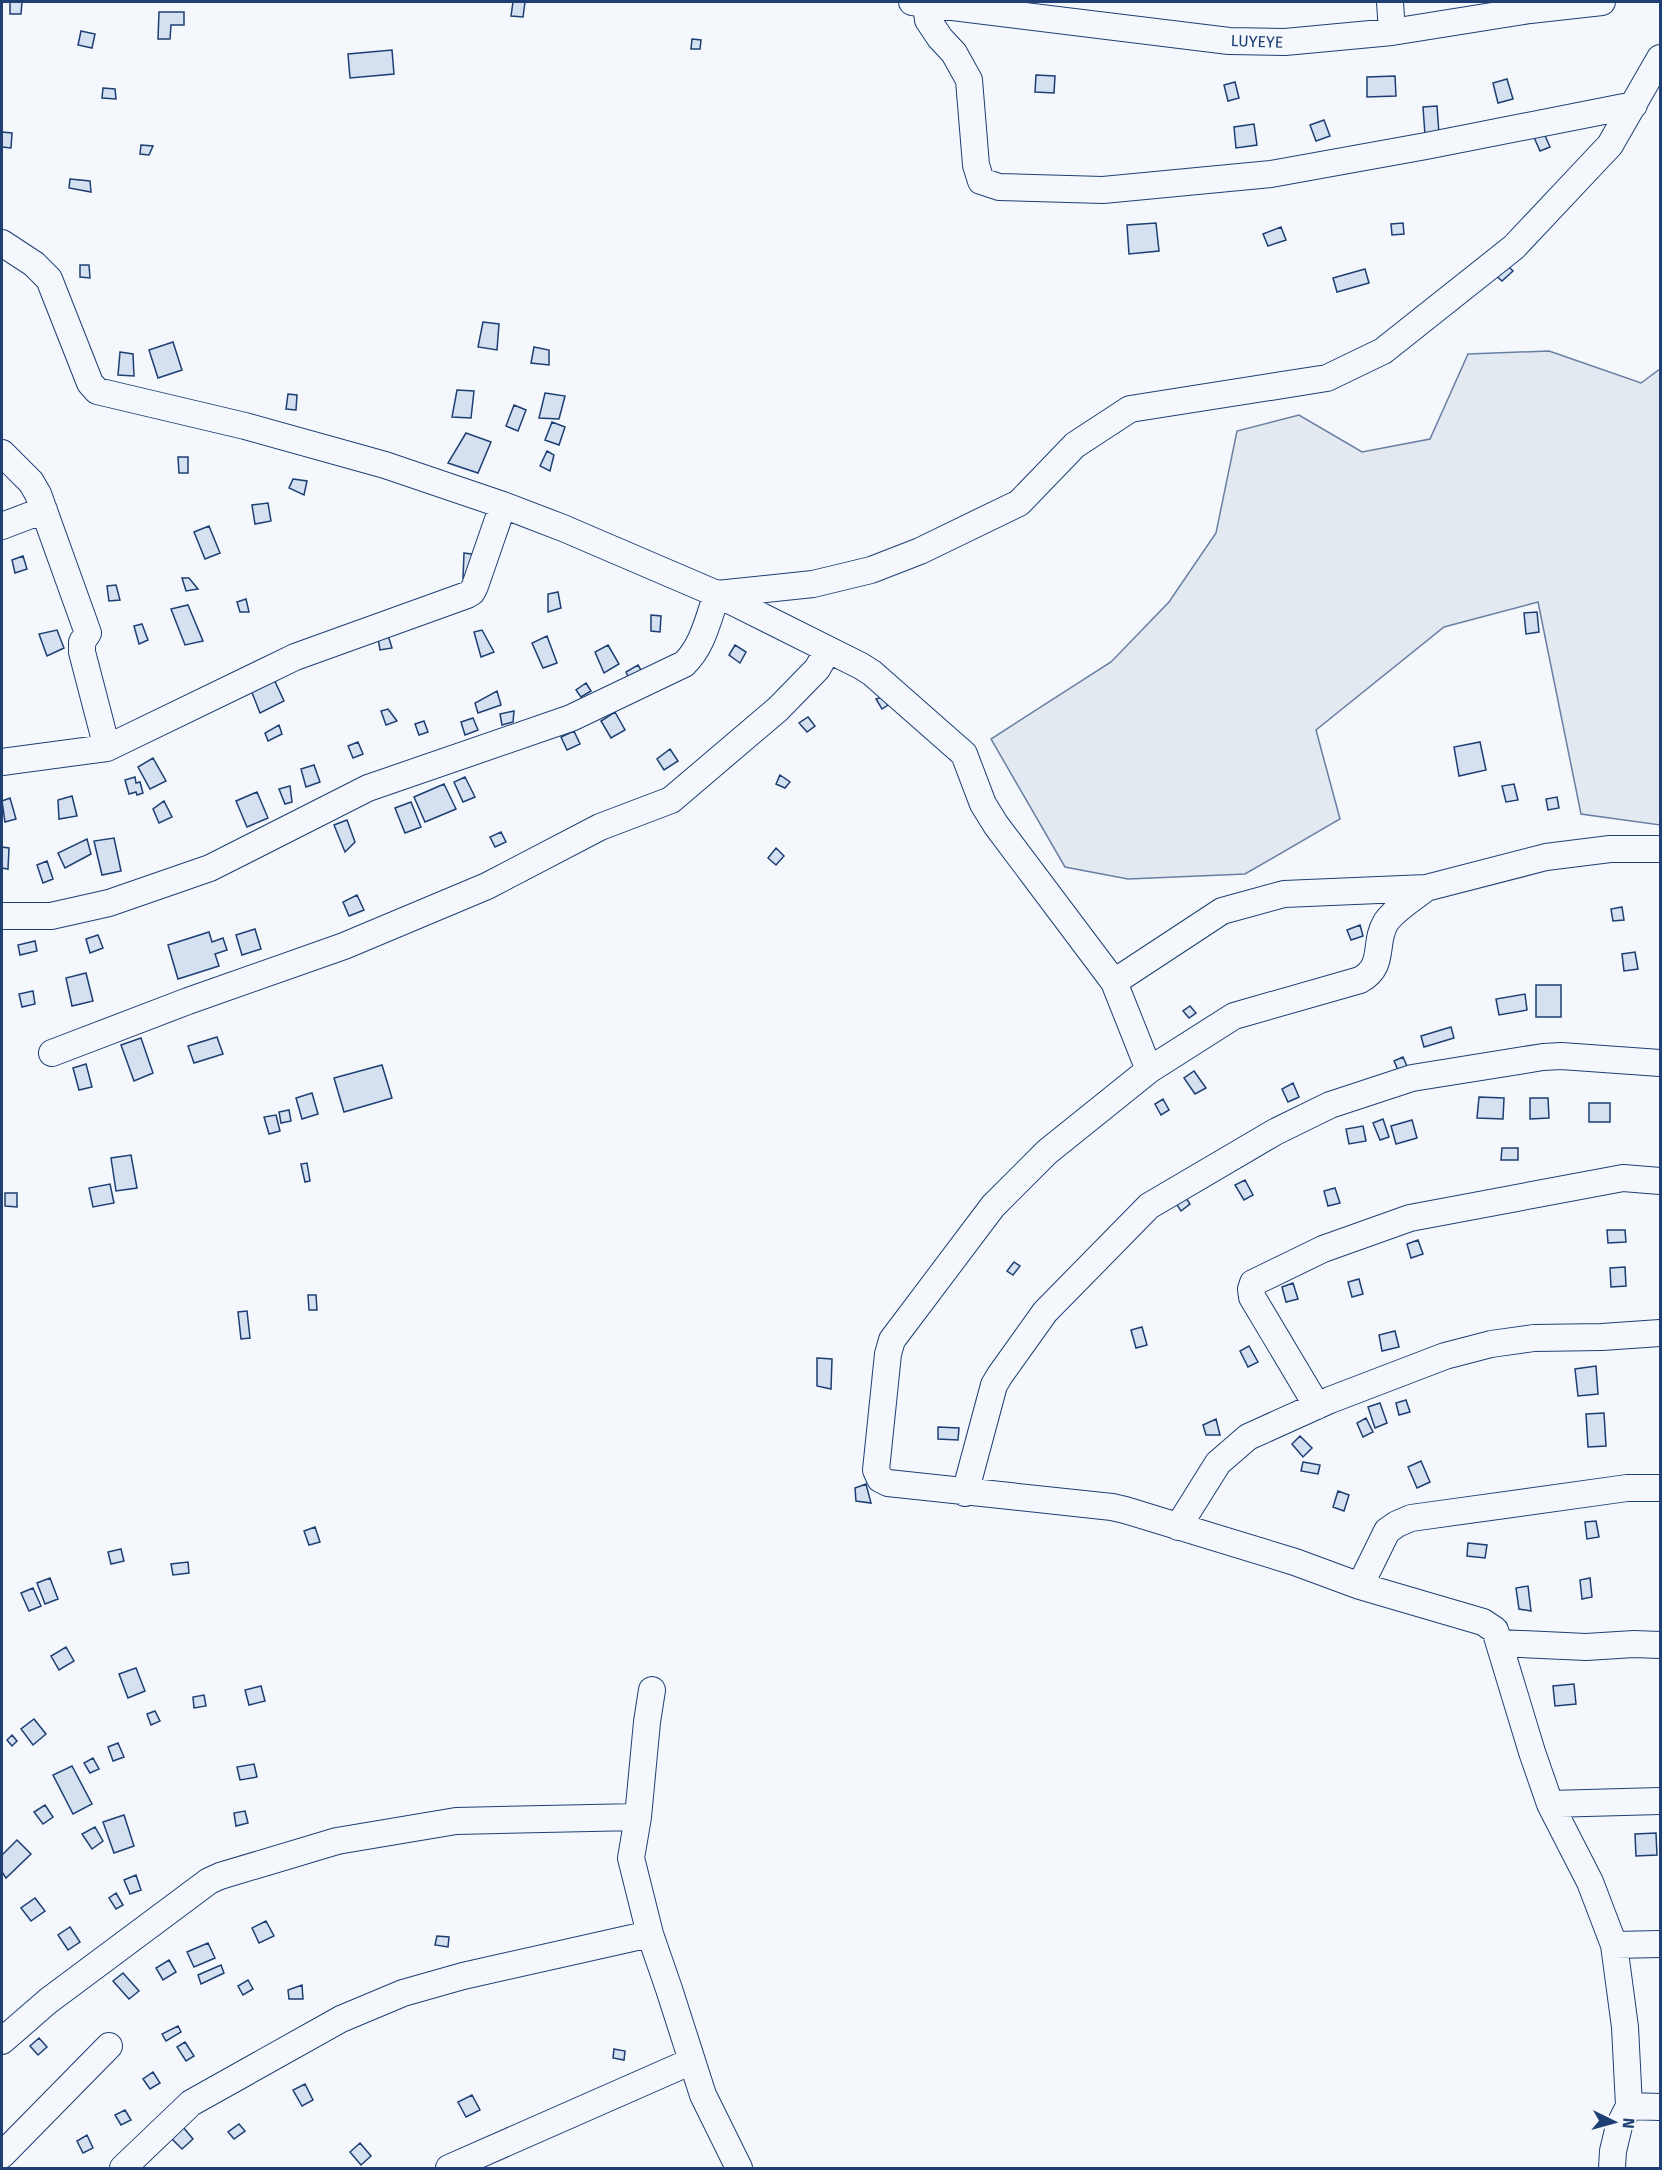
<svg xmlns="http://www.w3.org/2000/svg" width="1662" height="2170" font-family="'Fira Sans',sans-serif">
  <style>
    .green { fill: #e3e9f0; stroke: #687fa3; stroke-width: 1.5 }
    .building { fill: #d5e0f0; stroke: #1d3f73; stroke-width: 1.5 }
    .lines { fill: none; stroke-linecap: round; stroke-linejoin: round }
    .minor-casing { stroke: #1d3f73; stroke-width: 28 }
    .minor { stroke: #f4f7fb; stroke-width: 26 }
    .labels { text-anchor: middle; stroke-width: 4.5; stroke-linejoin: round; paint-order: stroke }
    .street-label { font-size: 16px; fill: #1d3f73; stroke: #f4f7fb }
  </style>
  <rect width="100%" height="100%" fill="#f4f7fb"/>
  <path class="green" d="M 1549,351 L 1641,383 L 1660,369 L 1660,825 L 1581,814 L 1538,602 L 1444,627 L 1316,730 L 1340,819 L 1245,874 L 1128,879 L 1065,867 L 991,739 L 1111,662 L 1169,602 L 1216,533 L 1237,431 L 1299,415 L 1362,452 L 1430,439 L 1468,354 Z"/>
  <path class="building" d="M 10,2 L 22,2 L 21,14 L 10,14 Z
    M 513,2 L 525,2 L 523,17 L 511,16 Z
    M 159,12 L 184,12 L 184,25 L 171,25 L 170,39 L 158,39 Z
    M 81,31 L 95,34 L 92,48 L 78,45 Z
    M 692,39 L 701,40 L 700,49 L 691,49 Z
    M 392,50 L 394,74 L 350,78 L 348,54 Z
    M 1036,75 L 1055,76 L 1054,93 L 1035,92 Z
    M 1395,76 L 1396,96 L 1367,97 L 1367,77 Z
    M 1507,79 L 1513,99 L 1498,103 L 1493,83 Z
    M 1235,82 L 1239,98 L 1228,101 L 1224,85 Z
    M 103,88 L 115,89 L 116,99 L 102,98 Z
    M 1437,106 L 1439,134 L 1425,135 L 1423,107 Z
    M 1324,120 L 1330,136 L 1316,141 L 1310,125 Z
    M 1254,124 L 1257,145 L 1236,148 L 1234,127 Z
    M 1543,131 L 1550,147 L 1540,151 L 1533,135 Z
    M 2,132 L 12,133 L 11,148 L 2,147 Z
    M 141,145 L 153,146 L 149,155 L 140,154 Z
    M 70,179 L 90,181 L 91,192 L 69,188 Z
    M 1156,223 L 1159,251 L 1129,254 L 1127,225 Z
    M 1403,223 L 1404,234 L 1392,235 L 1391,224 Z
    M 1281,227 L 1286,240 L 1268,246 L 1263,234 Z
    M 1505,263 L 1513,271 L 1502,281 L 1494,274 Z
    M 80,265 L 89,265 L 90,278 L 80,277 Z
    M 1365,269 L 1369,283 L 1337,292 L 1333,278 Z
    M 483,322 L 499,324 L 497,350 L 478,347 Z
    M 173,342 L 182,370 L 158,378 L 149,350 Z
    M 534,347 L 549,350 L 549,365 L 531,363 Z
    M 120,352 L 133,354 L 134,376 L 118,375 Z
    M 457,390 L 474,391 L 471,418 L 452,417 Z
    M 545,393 L 565,396 L 559,419 L 539,418 Z
    M 288,394 L 297,395 L 296,410 L 286,409 Z
    M 514,405 L 526,410 L 518,431 L 506,426 Z
    M 552,422 L 565,427 L 559,445 L 545,440 Z
    M 466,433 L 491,442 L 478,473 L 448,463 Z
    M 547,451 L 554,455 L 550,471 L 540,466 Z
    M 178,457 L 188,457 L 188,473 L 179,473 Z
    M 293,479 L 307,481 L 304,495 L 289,488 Z
    M 268,503 L 271,521 L 255,524 L 252,505 Z
    M 209,526 L 220,553 L 205,559 L 194,532 Z
    M 464,553 L 478,555 L 478,578 L 463,578 Z
    M 23,556 L 27,569 L 15,573 L 12,560 Z
    M 182,578 L 189,578 L 198,589 L 186,591 Z
    M 116,585 L 120,600 L 109,601 L 107,586 Z
    M 558,592 L 561,608 L 548,612 L 548,594 Z
    M 246,599 L 249,612 L 240,612 L 237,602 Z
    M 188,605 L 203,641 L 185,645 L 171,609 Z
    M 1537,612 L 1539,632 L 1526,634 L 1524,613 Z
    M 651,615 L 661,616 L 660,632 L 651,631 Z
    M 142,624 L 148,640 L 139,644 L 134,626 Z
    M 57,630 L 64,648 L 47,656 L 39,634 Z
    M 482,630 L 494,652 L 481,657 L 474,632 Z
    M 387,632 L 392,648 L 380,650 L 377,633 Z
    M 547,636 L 557,663 L 543,668 L 532,643 Z
    M 608,645 L 619,664 L 604,673 L 595,652 Z
    M 735,645 L 746,652 L 740,663 L 729,655 Z
    M 638,665 L 645,677 L 632,684 L 626,672 Z
    M 272,675 L 284,701 L 260,713 L 249,685 Z
    M 586,683 L 591,691 L 581,697 L 576,690 Z
    M 497,691 L 501,705 L 478,713 L 475,703 Z
    M 883,697 L 888,705 L 882,709 L 876,699 Z
    M 388,709 L 397,721 L 386,725 L 381,711 Z
    M 514,711 L 513,722 L 502,725 L 500,714 Z
    M 615,712 L 625,730 L 611,738 L 601,721 Z
    M 808,717 L 815,726 L 807,732 L 799,723 Z
    M 473,718 L 478,730 L 465,735 L 461,722 Z
    M 424,721 L 428,732 L 419,735 L 415,724 Z
    M 279,725 L 282,734 L 268,741 L 265,733 Z
    M 574,731 L 580,744 L 567,750 L 561,737 Z
    M 358,742 L 363,754 L 353,758 L 348,746 Z
    M 1480,742 L 1486,770 L 1459,776 L 1454,747 Z
    M 670,749 L 678,761 L 664,770 L 657,759 Z
    M 153,758 L 166,781 L 150,789 L 138,767 Z
    M 314,765 L 320,782 L 306,787 L 301,769 Z
    M 780,775 L 790,782 L 785,788 L 776,784 Z
    M 135,777 L 136,783 L 140,782 L 143,793 L 137,795 L 136,792 L 129,794 L 125,780 Z
    M 465,777 L 475,797 L 463,802 L 454,782 Z
    M 444,784 L 456,809 L 425,822 L 414,797 Z
    M 1514,784 L 1518,800 L 1506,802 L 1502,786 Z
    M 290,786 L 292,802 L 285,804 L 279,789 Z
    M 257,792 L 268,818 L 247,827 L 236,801 Z
    M 72,796 L 77,816 L 59,819 L 58,800 Z
    M 1557,797 L 1559,808 L 1548,810 L 1546,799 Z
    M 10,798 L 16,819 L 5,822 L 2,801 Z
    M 164,801 L 172,817 L 159,823 L 153,809 Z
    M 411,802 L 421,827 L 405,833 L 395,808 Z
    M 347,820 L 355,842 L 345,852 L 334,825 Z
    M 501,832 L 506,842 L 495,847 L 490,837 Z
    M 114,838 L 121,871 L 102,875 L 94,841 Z
    M 87,839 L 91,854 L 65,868 L 58,853 Z
    M 2,847 L 9,848 L 8,869 L 2,868 Z
    M 776,848 L 784,856 L 776,865 L 768,858 Z
    M 47,861 L 53,879 L 43,883 L 37,865 Z
    M 357,895 L 364,910 L 349,916 L 343,902 Z
    M 1622,907 L 1624,920 L 1613,921 L 1611,909 Z
    M 1360,925 L 1363,936 L 1351,940 L 1347,930 Z
    M 255,929 L 261,949 L 242,955 L 236,935 Z
    M 209,932 L 212,942 L 223,938 L 227,950 L 215,954 L 219,966 L 178,979 L 168,945 Z
    M 98,935 L 103,948 L 90,953 L 86,939 Z
    M 35,941 L 37,951 L 20,955 L 18,945 Z
    M 1635,952 L 1638,969 L 1624,971 L 1622,954 Z
    M 86,973 L 93,1001 L 72,1006 L 66,978 Z
    M 1536,985 L 1561,985 L 1561,1017 L 1536,1017 Z
    M 33,991 L 35,1004 L 22,1007 L 19,994 Z
    M 1525,994 L 1527,1010 L 1499,1015 L 1496,999 Z
    M 1190,1006 L 1196,1013 L 1189,1018 L 1183,1011 Z
    M 1451,1027 L 1454,1038 L 1424,1047 L 1421,1036 Z
    M 217,1037 L 223,1054 L 194,1063 L 188,1046 Z
    M 141,1038 L 153,1073 L 134,1081 L 121,1045 Z
    M 1403,1057 L 1410,1073 L 1401,1077 L 1394,1061 Z
    M 86,1064 L 92,1087 L 79,1090 L 73,1068 Z
    M 382,1065 L 392,1098 L 344,1112 L 334,1078 Z
    M 1194,1071 L 1206,1088 L 1195,1094 L 1184,1078 Z
    M 1293,1083 L 1299,1097 L 1288,1102 L 1282,1089 Z
    M 312,1093 L 318,1114 L 302,1119 L 296,1098 Z
    M 1479,1097 L 1504,1098 L 1503,1119 L 1477,1118 Z
    M 1530,1098 L 1548,1098 L 1549,1118 L 1530,1119 Z
    M 1163,1099 L 1169,1110 L 1161,1115 L 1155,1104 Z
    M 1589,1103 L 1610,1103 L 1610,1122 L 1589,1122 Z
    M 289,1110 L 291,1121 L 281,1123 L 279,1112 Z
    M 276,1115 L 280,1131 L 269,1134 L 264,1117 Z
    M 1383,1119 L 1389,1137 L 1380,1140 L 1373,1123 Z
    M 1412,1120 L 1417,1138 L 1396,1144 L 1391,1126 Z
    M 1363,1126 L 1366,1141 L 1349,1144 L 1346,1129 Z
    M 1502,1148 L 1518,1148 L 1518,1160 L 1501,1160 Z
    M 131,1155 L 137,1188 L 116,1191 L 111,1158 Z
    M 307,1163 L 310,1181 L 305,1182 L 301,1164 Z
    M 1245,1180 L 1253,1195 L 1244,1200 L 1235,1185 Z
    M 110,1184 L 114,1203 L 93,1207 L 89,1188 Z
    M 1335,1188 L 1340,1203 L 1328,1206 L 1324,1191 Z
    M 5,1193 L 17,1193 L 17,1207 L 5,1206 Z
    M 1186,1198 L 1190,1204 L 1181,1211 L 1177,1205 Z
    M 1607,1230 L 1625,1230 L 1626,1242 L 1608,1243 Z
    M 1418,1240 L 1423,1254 L 1411,1258 L 1407,1244 Z
    M 1014,1262 L 1020,1266 L 1013,1275 L 1007,1271 Z
    M 1625,1267 L 1626,1286 L 1611,1287 L 1610,1268 Z
    M 1359,1279 L 1363,1294 L 1352,1297 L 1348,1282 Z
    M 1293,1283 L 1298,1299 L 1286,1302 L 1282,1287 Z
    M 308,1295 L 316,1295 L 317,1310 L 309,1310 Z
    M 247,1311 L 250,1338 L 241,1339 L 238,1312 Z
    M 1142,1327 L 1147,1345 L 1136,1348 L 1131,1330 Z
    M 1395,1331 L 1399,1347 L 1382,1351 L 1379,1335 Z
    M 1249,1346 L 1258,1362 L 1248,1367 L 1240,1351 Z
    M 817,1358 L 832,1359 L 831,1389 L 817,1386 Z
    M 1596,1366 L 1598,1394 L 1578,1396 L 1575,1369 Z
    M 1406,1400 L 1410,1412 L 1399,1415 L 1396,1403 Z
    M 1380,1403 L 1387,1423 L 1375,1428 L 1368,1407 Z
    M 1604,1413 L 1606,1446 L 1588,1447 L 1586,1414 Z
    M 1366,1418 L 1373,1432 L 1363,1437 L 1357,1423 Z
    M 1216,1419 L 1220,1435 L 1206,1435 L 1203,1425 Z
    M 938,1427 L 959,1428 L 958,1440 L 938,1439 Z
    M 1300,1436 L 1312,1448 L 1303,1457 L 1292,1444 Z
    M 1421,1461 L 1430,1482 L 1417,1488 L 1408,1467 Z
    M 1303,1462 L 1320,1465 L 1318,1474 L 1301,1471 Z
    M 866,1484 L 871,1503 L 856,1501 L 855,1488 Z
    M 1338,1491 L 1349,1495 L 1344,1511 L 1333,1507 Z
    M 1596,1521 L 1599,1537 L 1587,1539 L 1585,1522 Z
    M 315,1527 L 320,1542 L 309,1545 L 304,1531 Z
    M 1468,1543 L 1487,1545 L 1485,1558 L 1467,1556 Z
    M 121,1549 L 124,1561 L 111,1564 L 108,1552 Z
    M 188,1562 L 189,1573 L 173,1575 L 171,1564 Z
    M 50,1578 L 58,1599 L 45,1604 L 37,1583 Z
    M 1590,1578 L 1592,1597 L 1582,1599 L 1580,1580 Z
    M 1528,1586 L 1531,1611 L 1519,1609 L 1516,1588 Z
    M 33,1588 L 41,1606 L 29,1611 L 21,1593 Z
    M 66,1647 L 74,1661 L 59,1670 L 51,1656 Z
    M 136,1668 L 145,1691 L 128,1698 L 119,1674 Z
    M 1574,1684 L 1576,1704 L 1555,1706 L 1553,1686 Z
    M 261,1686 L 265,1701 L 249,1705 L 245,1690 Z
    M 204,1695 L 206,1706 L 194,1708 L 193,1697 Z
    M 155,1711 L 160,1721 L 151,1725 L 147,1714 Z
    M 34,1719 L 46,1734 L 33,1745 L 21,1729 Z
    M 12,1735 L 17,1741 L 12,1746 L 7,1740 Z
    M 118,1743 L 124,1757 L 113,1761 L 108,1747 Z
    M 93,1758 L 99,1769 L 90,1773 L 84,1763 Z
    M 254,1764 L 257,1777 L 240,1780 L 237,1767 Z
    M 72,1766 L 92,1804 L 73,1814 L 53,1775 Z
    M 45,1805 L 53,1817 L 43,1824 L 34,1812 Z
    M 245,1811 L 248,1823 L 236,1826 L 234,1813 Z
    M 124,1815 L 134,1846 L 114,1853 L 103,1822 Z
    M 95,1827 L 103,1841 L 92,1849 L 82,1834 Z
    M 1656,1833 L 1657,1855 L 1636,1856 L 1635,1834 Z
    M 17,1840 L 31,1854 L 6,1878 L 2,1872 L 2,1855 Z
    M 136,1875 L 141,1890 L 130,1894 L 124,1880 Z
    M 116,1893 L 123,1905 L 116,1909 L 109,1898 Z
    M 35,1898 L 45,1911 L 31,1921 L 21,1908 Z
    M 266,1921 L 274,1936 L 259,1943 L 252,1928 Z
    M 70,1927 L 80,1942 L 68,1950 L 58,1935 Z
    M 437,1936 L 449,1937 L 448,1947 L 435,1945 Z
    M 208,1943 L 215,1958 L 194,1967 L 187,1952 Z
    M 169,1960 L 176,1972 L 163,1980 L 156,1968 Z
    M 221,1965 L 224,1973 L 201,1984 L 198,1975 Z
    M 123,1973 L 139,1991 L 129,1999 L 113,1981 Z
    M 248,1980 L 253,1989 L 243,1995 L 238,1986 Z
    M 302,1985 L 303,1999 L 289,1999 L 288,1990 Z
    M 178,2026 L 181,2032 L 166,2041 L 162,2034 Z
    M 39,2038 L 47,2047 L 38,2055 L 30,2046 Z
    M 185,2042 L 194,2056 L 186,2061 L 177,2047 Z
    M 614,2049 L 625,2051 L 624,2060 L 613,2058 Z
    M 153,2072 L 160,2083 L 150,2089 L 143,2079 Z
    M 305,2084 L 313,2100 L 302,2106 L 293,2090 Z
    M 472,2095 L 480,2110 L 466,2117 L 458,2102 Z
    M 125,2110 L 131,2120 L 121,2125 L 115,2115 Z
    M 239,2124 L 245,2131 L 234,2139 L 228,2132 Z
    M 183,2127 L 193,2139 L 182,2149 L 171,2138 Z
    M 87,2135 L 93,2148 L 83,2153 L 77,2141 Z
    M 360,2143 L 371,2156 L 361,2165 L 350,2152 Z"/>
  <g class="lines">
    <defs>
      <path id="minor" d="M 912,2 L 1229,41 L 1285,42 L 1392,32 L 1530,10 L 1602,2
        M 1390,2 L 1392,32
        M 926,3 L 928,20 L 940,38 L 954,53 L 969,80 L 976,165 L 981,181 L 999,187 L 1103,190 L 1271,174 L 1426,146 L 1634,105
        M 2,243 L 34,264 L 49,279 L 90,383 L 97,391 L 245,426 L 385,465 L 503,505 L 563,528 L 717,594 L 861,666 L 872,673 L 964,754 L 983,804 L 996,825 L 1114,982 L 1149,1070
        M 2,453 L 31,482 L 38,494 L 88,633 L 82,642 L 82,652 L 107,748
        M 2,526 L 44,510
        M 2,762 L 107,748 L 295,657 L 467,595 L 472,592 L 475,586 L 503,505
        M 1426,888 C 1414,898 1395,909 1386,922 C 1373,943 1386,966 1360,980 L 1234,1016 L 1149,1070 L 1047,1152 L 993,1206 L 892,1340 L 888,1354 L 876,1470 L 880,1479 L 888,1483 L 1112,1507 L 1125,1510 L 1295,1562 L 1360,1586 L 1483,1622 L 1495,1630 L 1532,1752 L 1550,1804 L 1590,1882 L 1614,1945 L 1625,2027 L 1629,2106 L 1619,2126 L 1613,2151 L 1612,2168
        M 2,916 L 51,916 L 109,903 L 210,868 L 368,788 L 571,718 L 684,664 C 703,646 708,619 717,594 L 813,584 L 871,570 L 920,551 L 1019,503 L 1075,445 L 1130,409 L 1327,378 L 1383,351 L 1514,247 L 1610,145 L 1660,58
        M 1114,982 L 1222,911 L 1284,894 L 1426,888 L 1546,857 L 1610,849 L 1660,849
        M 52,1053 L 188,1001 L 344,946 L 487,886 L 600,827 L 671,800 L 778,709 L 817,669 L 828,650
        M 1317,1406 L 1252,1297 L 1251,1289 L 1253,1283 L 1323,1249 L 1410,1218 L 1623,1178 L 1660,1181
        M 965,1493 L 994,1385 L 1000,1375 L 1045,1312 L 1149,1206 L 1275,1132 L 1330,1105 L 1412,1078 L 1543,1057 L 1561,1056 L 1660,1063
        M 1178,1527 L 1218,1463 L 1248,1437 L 1330,1400 L 1445,1356 L 1491,1344 L 1534,1338 L 1602,1337 L 1660,1333
        M 1360,1586 L 1387,1531 L 1397,1524 L 1411,1518 L 1627,1488 L 1660,1488
        M 1500,1643 L 1586,1647 L 1634,1644 L 1660,1645
        M 652,1690 L 647,1722 L 638,1817 L 631,1858 L 650,1934 L 669,1989 L 703,2095 L 739,2168
        M 1550,1804 L 1660,1801
        M 1614,1945 L 1660,1944
        M 2,2041 L 48,2001 L 209,1881 L 220,1876 L 337,1841 L 456,1821 L 638,1817
        M 1629,2106 L 1660,2107
        M 2,2155 L 109,2046
        M 123,2168 L 191,2103 L 341,2019 L 403,1993 L 463,1976 L 650,1934
        M 449,2168 L 692,2061"/>
    </defs>
    <use href="#minor" class="minor-casing"/>
    <use href="#minor" class="minor"/>
  </g>
  <g class="labels">
    <g class="street-label">
      <text transform="translate(1257 41) rotate(2)" y="6">LUYEYE</text>
    </g>
  </g>
  <rect width="1662" height="2170" fill="none" stroke="#1d3f73" stroke-width="6"/>
  <g transform="translate(1614 2122) rotate(95)" stroke="#f4f7fb" stroke-width="4.5" paint-order="stroke">
  <path d="M0-4.5L10 22L0 15L-10 22Z" fill="#1d3f73"/>
  <text y="-9" font-size="16" font-weight="bold" text-anchor="middle" fill="#1d3f73">N</text>
  </g>
</svg>
